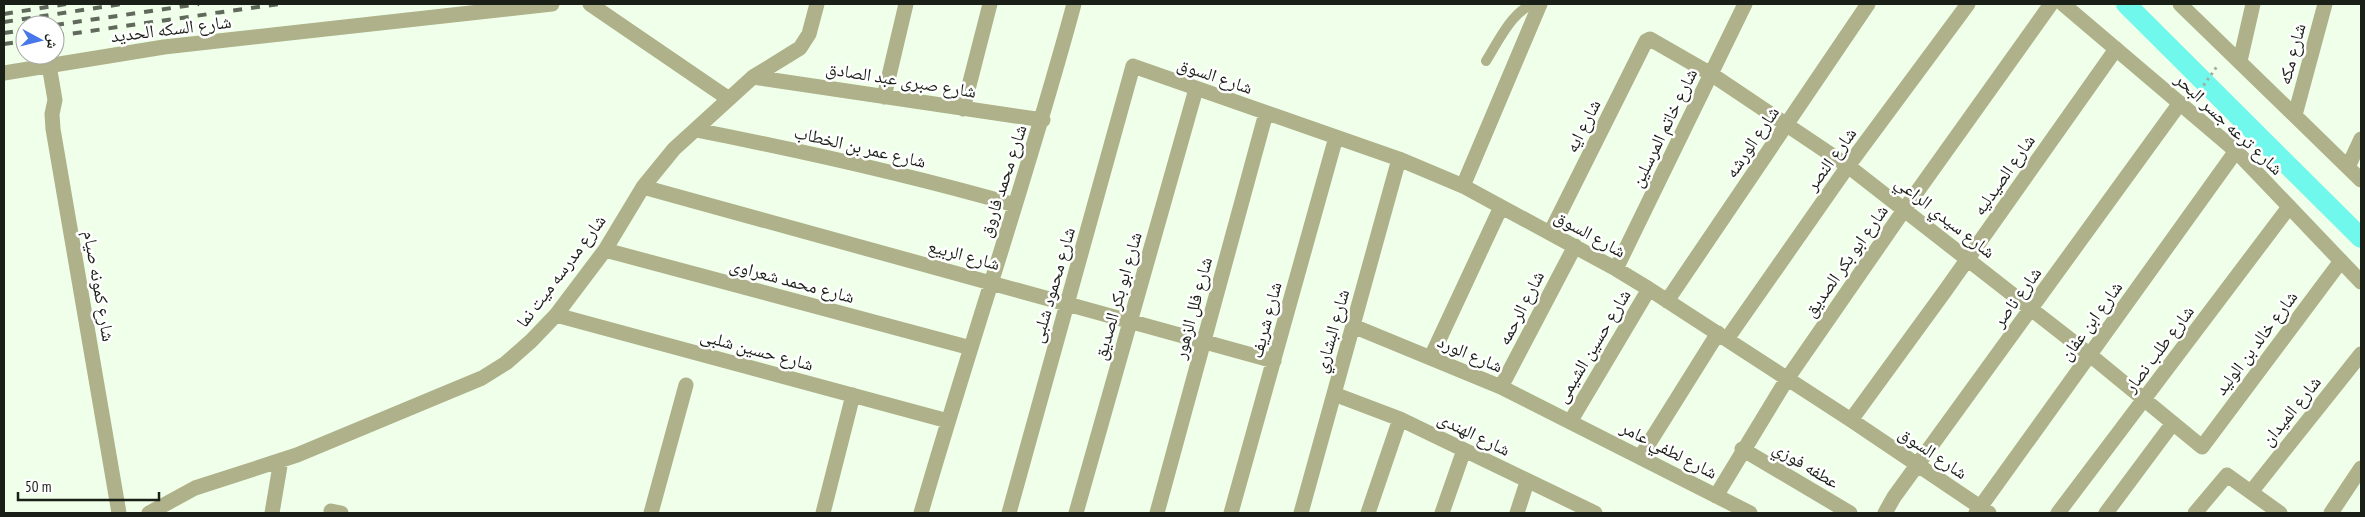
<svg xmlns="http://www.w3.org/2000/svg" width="2365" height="517" font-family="'PT Sans Narrow','Noto Naskh Arabic',sans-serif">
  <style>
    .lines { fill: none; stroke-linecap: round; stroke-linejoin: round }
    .canal { stroke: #70f8ec; stroke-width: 20 }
    .path { stroke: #a1ad9c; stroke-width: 3; stroke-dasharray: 2.5 4; stroke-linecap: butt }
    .service { stroke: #aeb189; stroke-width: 10 }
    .minor { stroke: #aeb189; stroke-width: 15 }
    .tertiary { stroke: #aeb189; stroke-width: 15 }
    .rail { stroke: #61695d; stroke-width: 4; stroke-dasharray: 9 9; stroke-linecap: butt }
    .labels { text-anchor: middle; stroke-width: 5; stroke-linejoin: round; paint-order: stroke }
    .street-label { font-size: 18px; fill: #1a1f17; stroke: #fff }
  </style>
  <rect width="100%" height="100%" fill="#efffe9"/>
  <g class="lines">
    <path class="canal" d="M 2126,4 L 2361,238"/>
    <path class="path" d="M 2196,96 L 2218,65"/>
    <path class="service" d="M 1486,61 C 1497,44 1516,2 1539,5"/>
    <path class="minor" d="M 590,4 L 729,99
      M 2180,4 L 2361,180
      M 2240,61 L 2253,4
      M 49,65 L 55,100 L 52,114 L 53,129 L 119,513
      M 4,73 L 164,47 L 552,4
      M 753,77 L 1043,120
      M 884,97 L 906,4
      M 963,109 L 990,4
      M 2295,115 L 2325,4
      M 696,130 C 803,151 910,175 1015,205
      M 2348,167 L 2361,139
      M 1463,186 L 1540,4
      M 643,187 L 1274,361
      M 1550,233 L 1646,41 L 1650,39 L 1711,74 L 1848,166 L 2090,355 L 2202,447 L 2341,261
      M 605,250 L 971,348
      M 1616,269 L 1745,4
      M 1667,301 L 1868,4
      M 556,315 L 948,421
      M 1353,326 L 1501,387 L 1750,513
      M 1727,339 L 1848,166 L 1968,4
      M 1431,357 L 1501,207
      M 1501,387 L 1575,246
      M 1334,394 L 1400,419 L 1595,513
      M 1851,420 L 1945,291 L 2116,49
      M 1570,422 L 1649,289
      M 1742,449 L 1850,513
      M 1641,456 L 1718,333
      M 2251,492 L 2361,354
      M 1716,496 L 1787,379 L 1904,210 L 2051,4
      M 331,511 L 341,513
      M 149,513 L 195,488 L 297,455 L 482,378 L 506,363 L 531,341 L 556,315 L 605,250 L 643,187 L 674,149 L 753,77 L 800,48 L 809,34 L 817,4
      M 272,513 L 281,460
      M 651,513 L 686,385
      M 823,513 L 853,395
      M 921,513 C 970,343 1028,175 1074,4
      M 1009,513 L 1133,66 L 1399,159 L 1463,186 L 1616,269 L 1649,289 L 1851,420 L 1989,513
      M 1076,513 L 1196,89
      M 1157,513 L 1266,113
      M 1231,513 L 1336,137
      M 1301,513 L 1399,159
      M 1368,513 L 1400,419
      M 1442,513 L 1464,450
      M 1517,513 L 1527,482
      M 1885,513 L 1894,497 L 2180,103
      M 1976,513 L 2236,151
      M 2058,513 L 2289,207
      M 2106,513 L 2173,423
      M 2195,513 L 2227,475 L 2280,513
      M 2331,513 L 2361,468"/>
    <path class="tertiary" d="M 2063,4 L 2236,151 L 2361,282"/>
    <path class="rail" d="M 4,14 L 66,4
      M 4,22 L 122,4
      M 55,25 L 199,4
      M 4,33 L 25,30
      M 55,36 L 279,4
      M 4,44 L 25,41"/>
  </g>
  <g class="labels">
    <g class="street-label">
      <text transform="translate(171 29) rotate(-7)" y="6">شارع السكه الحديد</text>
      <text transform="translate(2292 54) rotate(-75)" y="6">شارع مكه</text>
      <text transform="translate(1215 76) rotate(19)" y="6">شارع السوق</text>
      <text transform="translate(901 80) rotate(9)" y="6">شارع صبرى عبد الصادق</text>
      <text transform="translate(2229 124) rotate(43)" y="6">شارع ترعه جسر البحر</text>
      <text transform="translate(1583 126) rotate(-63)" y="6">شارع ايه</text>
      <text transform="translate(1664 128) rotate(-64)" y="6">شارع خاتم المرسلين</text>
      <text transform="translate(1752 142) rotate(-56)" y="6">شارع الورشه</text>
      <text transform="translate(860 147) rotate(13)" y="6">شارع عمر بن الخطاب</text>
      <text transform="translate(1831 159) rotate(-54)" y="6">شارع النصر</text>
      <text transform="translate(2004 175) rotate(-55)" y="6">شارع الصيدليه</text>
      <text transform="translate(1003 181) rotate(-72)" y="6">شارع محمد فاروق</text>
      <text transform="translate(1945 217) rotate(38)" y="6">شارع سيدي الراعي</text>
      <text transform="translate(1590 234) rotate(29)" y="6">شارع السوق</text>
      <text transform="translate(964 255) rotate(15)" y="6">شارع الربيع</text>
      <text transform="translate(1846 261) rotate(-55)" y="6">شارع ابو بكر الصديق</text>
      <text transform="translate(561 271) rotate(-53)" y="6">شارع مدرسه ميت نما</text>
      <text transform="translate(792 281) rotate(15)" y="6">شارع محمد شعراوى</text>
      <text transform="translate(1053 285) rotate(-74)" y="6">شارع محمود شلبى</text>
      <text transform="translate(99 286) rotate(80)" y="6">شارع كمونه صيام</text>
      <text transform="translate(1118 296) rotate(-74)" y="6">شارع ابو بكر الصديق</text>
      <text transform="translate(2017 297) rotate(-54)" y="6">شارع ناصر</text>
      <text transform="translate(1193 308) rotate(-75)" y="6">شارع فلل الزهور</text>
      <text transform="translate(1521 308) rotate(-63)" y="6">شارع الرحمه</text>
      <text transform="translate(1266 320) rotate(-75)" y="6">شارع شريف</text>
      <text transform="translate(2091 321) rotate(-54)" y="6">شارع ابن عفان</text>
      <text transform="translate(1332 331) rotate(-74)" y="6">شارع البشاري</text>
      <text transform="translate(2256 343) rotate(-53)" y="6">شارع خالد بن الوليد</text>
      <text transform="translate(1593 346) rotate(-59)" y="6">شارع حسين الشيمى</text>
      <text transform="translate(2159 349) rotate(-53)" y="6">شارع طلب نصار</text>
      <text transform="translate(757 350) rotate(15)" y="6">شارع حسين شلبى</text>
      <text transform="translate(1470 354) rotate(23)" y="6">شارع الورد</text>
      <text transform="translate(2291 411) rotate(-51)" y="6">شارع الميدان</text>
      <text transform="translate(1474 434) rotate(26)" y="6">شارع الهندى</text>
      <text transform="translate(1669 450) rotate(27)" y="6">شارع لطفي عامر</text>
      <text transform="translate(1933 453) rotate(34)" y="6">شارع السوق</text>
      <text transform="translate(1806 465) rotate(31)" y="6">عطفه فوزي</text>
    </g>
  </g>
  <rect width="2365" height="517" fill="none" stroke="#1a1f17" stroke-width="10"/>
  <g transform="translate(40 40) rotate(97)"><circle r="24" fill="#ffffff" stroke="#a3a5a2"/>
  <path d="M0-4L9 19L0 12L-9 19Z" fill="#4877e9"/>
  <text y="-8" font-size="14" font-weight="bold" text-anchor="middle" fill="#1a1f17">ش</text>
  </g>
  <path d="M18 492v8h141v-8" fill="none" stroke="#1a1f17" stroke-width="2.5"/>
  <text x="25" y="492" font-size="15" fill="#1a1f17" stroke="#ffffff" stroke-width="4" paint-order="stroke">50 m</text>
</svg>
